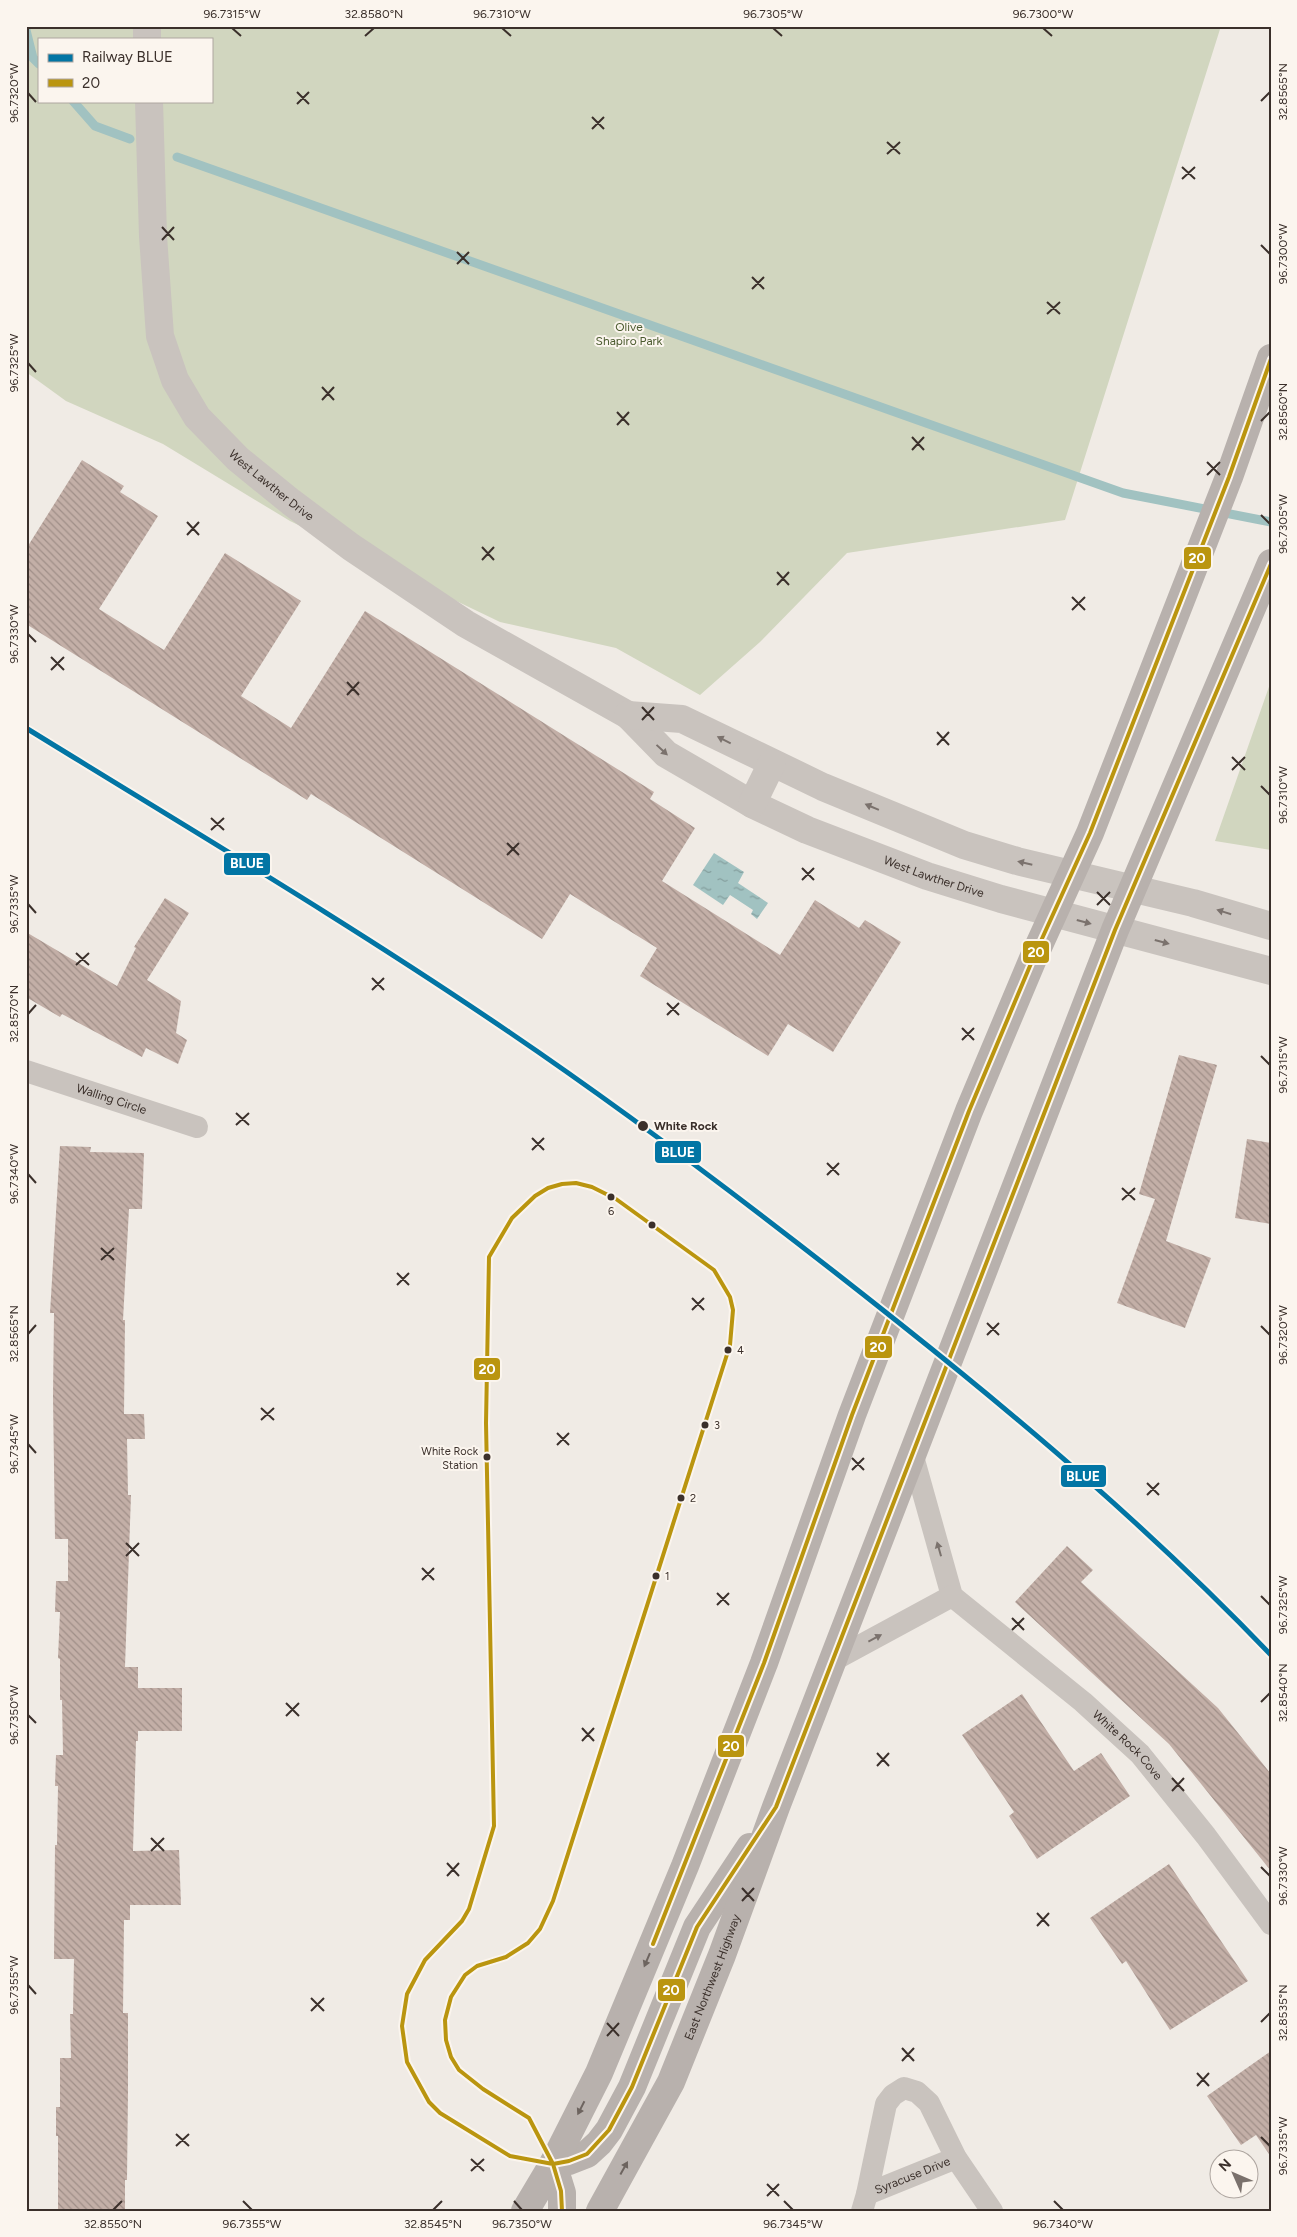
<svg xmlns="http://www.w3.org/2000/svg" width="1297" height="2237" font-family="Figtree,sans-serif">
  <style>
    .park { fill: #d1d6bf; fill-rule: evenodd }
    .water { fill: url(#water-ripples) }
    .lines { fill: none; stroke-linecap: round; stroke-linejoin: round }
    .stream { stroke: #a1c2c1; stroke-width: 9 }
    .building { fill: url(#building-back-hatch) }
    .minor { stroke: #c9c3be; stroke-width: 22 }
    .tertiary { stroke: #c9c3be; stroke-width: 28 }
    .primary { stroke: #b8b1ad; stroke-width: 28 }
    .bus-1-casing { stroke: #fbf5ee; stroke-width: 8 }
    .bus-1 { stroke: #ba950f; stroke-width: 4 }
    .rail-1-casing { stroke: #fbf5ee; stroke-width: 9 }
    .rail-1 { stroke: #0275a4; stroke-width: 5 }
    .oneway { fill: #7b726d }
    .oneway2 { fill: #6d645f }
    .ticks { fill: none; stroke: #3b302b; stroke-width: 2 }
    .stop-dot { fill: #3b302b; stroke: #fbf5ee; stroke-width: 2 }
    .labels { text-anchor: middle; stroke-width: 4; stroke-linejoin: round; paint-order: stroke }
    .bus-label { font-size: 11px; fill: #3b302b; stroke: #fbf5ee; text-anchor: start }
    .park-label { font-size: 12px; fill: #4a5a2e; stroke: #fbf5ee }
    .street-label { font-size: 12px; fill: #3b302b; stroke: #fbf5ee }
    .stop-label { font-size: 12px; font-weight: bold; fill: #3b302b; stroke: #fbf5ee; text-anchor: start }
    .line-badge { stroke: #fbf5ee; stroke-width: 2 }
    .badge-label { font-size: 14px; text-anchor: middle; font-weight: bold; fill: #fff }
    .neatline { fill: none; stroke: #3b302b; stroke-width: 2 }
    .ticks-label { font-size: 12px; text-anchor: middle; fill: #3b302b }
  </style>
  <defs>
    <pattern id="water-ripples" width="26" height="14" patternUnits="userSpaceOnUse" patternTransform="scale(1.25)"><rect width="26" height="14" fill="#a1c2c1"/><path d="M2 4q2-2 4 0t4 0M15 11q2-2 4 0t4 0" fill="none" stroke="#849e9d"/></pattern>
    <pattern id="building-back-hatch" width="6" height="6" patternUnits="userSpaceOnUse" patternTransform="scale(1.25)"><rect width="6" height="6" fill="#c3afa7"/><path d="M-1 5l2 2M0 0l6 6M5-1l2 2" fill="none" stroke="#a08f88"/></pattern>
  </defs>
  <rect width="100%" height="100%" fill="#f0ebe5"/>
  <path class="park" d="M 26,26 L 1221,26 L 1065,520 L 847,553 L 760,642 L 700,695 L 616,648 L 500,622 L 290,521 L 163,444 L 66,401 L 26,372 ZM 39,39 L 211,39 L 211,101 L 39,101 Z
    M 1271,681 L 1271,850 L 1215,841 Z"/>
  <path class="water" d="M 714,853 L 744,872 L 738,883 L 768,903 L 757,919 L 751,914 L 753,910 L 730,895 L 723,905 L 693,885 Z"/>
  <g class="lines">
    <path class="stream" d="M 26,30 L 33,58 L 39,64
      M 73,101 L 95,126 L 130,139
      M 177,157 L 1123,493 L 1271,522"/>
  </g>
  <path class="building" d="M 82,460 L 124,486 L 120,492 L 158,516 L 99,609 L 164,650 L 225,553 L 301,601 L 241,696 L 291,728 L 365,611 L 654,792 L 650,799 L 695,828 L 662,881 L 780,955 L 815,900 L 859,928 L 865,920 L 901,942 L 833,1052 L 788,1024 L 768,1056 L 640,976 L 657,948 L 570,894 L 542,939 L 311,794 L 307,800 L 26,624 L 26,549 Z
    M 165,898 L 189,913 L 147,980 L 181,1001 L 176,1033 L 187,1040 L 178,1064 L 146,1048 L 142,1057 L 62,1014 L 60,1017 L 26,997 L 26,932 L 117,986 L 136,948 L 134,947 Z
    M 1179,1055 L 1217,1065 L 1166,1241 L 1211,1258 L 1185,1328 L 1117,1303 L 1155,1199 L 1139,1194 Z
    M 1247,1139 L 1271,1143 L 1271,1224 L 1235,1218 Z
    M 60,1146 L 91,1147 L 90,1152 L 144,1153 L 142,1209 L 129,1209 L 123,1320 L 125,1320 L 124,1414 L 144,1414 L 145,1439 L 127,1439 L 128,1495 L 131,1495 L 125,1667 L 138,1667 L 138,1688 L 182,1688 L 182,1731 L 138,1731 L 138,1741 L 136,1741 L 133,1851 L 179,1850 L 181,1905 L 130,1905 L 130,1920 L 124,1920 L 123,2013 L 128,2013 L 128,2091 L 127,2180 L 125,2180 L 125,2211 L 58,2211 L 58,2136 L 56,2136 L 56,2107 L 60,2107 L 60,2058 L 71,2058 L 70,2014 L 73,2014 L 74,1959 L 54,1959 L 55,1845 L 57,1845 L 58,1786 L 55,1786 L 56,1755 L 63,1755 L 62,1700 L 60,1700 L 60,1659 L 58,1658 L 60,1612 L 55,1612 L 56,1581 L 68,1581 L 68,1539 L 55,1539 L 53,1396 L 54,1313 L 50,1313 Z
    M 1067,1546 L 1093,1570 L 1081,1582 L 1218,1708 L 1271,1774 L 1271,1871 L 1169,1744 L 1015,1602 Z
    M 1022,1694 L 1074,1771 L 1101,1753 L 1130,1796 L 1037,1859 L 1009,1816 L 1014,1812 L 962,1735 Z
    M 1169,1864 L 1248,1981 L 1170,2030 L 1126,1961 L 1122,1964 L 1090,1918 Z
    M 1271,2051 L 1271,2157 L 1256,2135 L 1241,2145 L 1207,2096 Z"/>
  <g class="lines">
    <g class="minor">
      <path id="s1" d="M 26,1071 L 197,1127"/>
      <path id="s2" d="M 912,1453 L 952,1596 L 1083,1702 L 1140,1754 L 1206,1836 L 1271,1924"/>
      <path d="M 832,1661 L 952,1596"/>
      <path id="s3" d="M 867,2194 L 956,2158"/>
      <path d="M 862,2211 L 867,2194 L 886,2104 L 893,2095 L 904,2088 L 917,2092 L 929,2103 L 956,2158 L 992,2211"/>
    </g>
    <g class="tertiary">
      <path d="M 147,26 L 147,39"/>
      <path id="s4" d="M 149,101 L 153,236 L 160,336 L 175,380 L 197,417 L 238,459 L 291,502 L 351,547 L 466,624 L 628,715 L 666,754 L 752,804 L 807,830 L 927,876 L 1001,899 L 1271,971"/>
      <path d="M 628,715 L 682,719 L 823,787 L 964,845 L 1017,861 L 1193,903 L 1271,926"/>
      <path d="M 752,804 L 772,763"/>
    </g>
    <g class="primary">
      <path d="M 553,2164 L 569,2161 L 587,2154 L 599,2143 L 609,2130 L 632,2087 L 697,1927 L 750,1847"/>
      <path d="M 553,2164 L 562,2193 L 562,2211"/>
      <path d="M 525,2211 L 553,2164 L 599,2073 L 685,1866 L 764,1663 L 852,1415 L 969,1111 L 1035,954 L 1090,833 L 1229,477 L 1271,358"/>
      <path id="s5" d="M 600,2211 L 671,2082 L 722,1955 L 776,1807 L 1115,930 L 1271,563"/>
    </g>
    <defs>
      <path id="bus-1" d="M 576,1183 L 592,1187 L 616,1199 L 714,1270 L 730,1297 L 733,1310 L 730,1345 L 553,1901 L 540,1929 L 528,1943 L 506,1957 L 477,1966 L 465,1975 L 451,1997 L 445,2020 L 446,2040 L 451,2057 L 459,2070 L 483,2089 L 529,2118 L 553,2164 L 510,2156 L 440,2113 L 429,2102 L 407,2062 L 402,2026 L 407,1994 L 425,1960 L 462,1921 L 469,1909 L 494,1826 L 486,1423 L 489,1257 L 512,1218 L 535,1196 L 548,1188 L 562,1184 Z
        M 653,1944 L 764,1663 L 852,1415 L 969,1111 L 1035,954 L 1090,833 L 1229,477 L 1271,359
        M 553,2164 L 569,2161 L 587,2154 L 609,2130 L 632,2087 L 697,1927 L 776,1807 L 1115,930 L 1271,564
        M 553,2164 L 561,2191 L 562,2211"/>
    </defs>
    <use href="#bus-1" class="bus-1-casing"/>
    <use href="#bus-1" class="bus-1"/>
    <defs>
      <path id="rail-1" d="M 26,728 C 188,828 352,925 509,1032 C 643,1123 771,1221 898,1322 C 1029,1426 1155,1534 1271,1655"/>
    </defs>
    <use href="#rail-1" class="rail-1-casing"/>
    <use href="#rail-1" class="rail-1"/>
  </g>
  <defs><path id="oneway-solid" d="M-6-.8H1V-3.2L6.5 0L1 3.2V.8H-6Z" transform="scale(1.25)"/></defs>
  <g class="oneway">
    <use href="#oneway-solid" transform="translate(724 740) rotate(-153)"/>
    <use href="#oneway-solid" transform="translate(662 750) rotate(43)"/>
    <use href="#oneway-solid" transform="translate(872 807) rotate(-157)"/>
    <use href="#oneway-solid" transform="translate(1025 863) rotate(-167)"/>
    <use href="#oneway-solid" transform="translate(1224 912) rotate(-163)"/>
    <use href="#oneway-solid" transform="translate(1084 922) rotate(15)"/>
    <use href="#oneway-solid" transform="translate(1162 942) rotate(15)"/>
    <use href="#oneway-solid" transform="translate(939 1549) rotate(-106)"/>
    <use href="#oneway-solid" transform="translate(875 1638) rotate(-28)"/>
  </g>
  <g class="oneway2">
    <use href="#oneway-solid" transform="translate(647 1960) rotate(113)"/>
    <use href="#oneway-solid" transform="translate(581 2108) rotate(117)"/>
    <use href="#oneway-solid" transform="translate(624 2168) rotate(-61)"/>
  </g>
  <path class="ticks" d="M 232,28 L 241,36M 502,28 L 511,36M 773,28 L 782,36M 1043,28 L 1052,36M 365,36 L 374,28M 297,92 L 309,104M 28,93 L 36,102M 1261,101 L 1270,92M 297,104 L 309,92M 592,117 L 604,129M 592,129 L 604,117M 887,142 L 900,154M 887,154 L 900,142M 1182,167 L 1195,179M 1182,179 L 1195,167M 162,227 L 174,240M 162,240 L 174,227M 1261,245 L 1270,254M 457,252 L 469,264M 457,264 L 469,252M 752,277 L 764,289M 752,289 L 764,277M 1047,302 L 1060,314M 1047,314 L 1060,302M 28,363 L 36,372M 322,387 L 334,400M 322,400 L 334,387M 617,412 L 629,425M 1261,421 L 1270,412M 617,425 L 629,412M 912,437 L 924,450M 912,450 L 924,437M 1207,462 L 1220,475M 1207,475 L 1220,462M 1261,515 L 1270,524M 187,522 L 199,535M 187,535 L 199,522M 482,547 L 494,560M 482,560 L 494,547M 777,572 L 789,585M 777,585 L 789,572M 1072,597 L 1085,610M 1072,610 L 1085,597M 28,634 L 36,642M 51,657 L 64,670M 51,670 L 64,657M 347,682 L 359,695M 347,695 L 359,682M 642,707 L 654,720M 642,720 L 654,707M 937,732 L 949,745M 937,745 L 949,732M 1232,757 L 1245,770M 1232,770 L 1245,757M 1261,786 L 1270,795M 211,818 L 224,830M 211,830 L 224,818M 507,843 L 519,855M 507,855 L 519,843M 802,868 L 814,880M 802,880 L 814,868M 1097,892 L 1110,905M 28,904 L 36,913M 1097,905 L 1110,892M 76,953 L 89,965M 76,965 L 89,953M 372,978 L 384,990M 372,990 L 384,978M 667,1003 L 679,1015M 28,1014 L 36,1005M 667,1015 L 679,1003M 962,1028 L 974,1040M 962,1040 L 974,1028M 1261,1056 L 1270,1065M 236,1113 L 249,1125M 236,1125 L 249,1113M 532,1138 L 544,1150M 532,1150 L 544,1138M 827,1163 L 839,1175M 28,1174 L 36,1183M 827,1175 L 839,1163M 1122,1188 L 1135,1200M 1122,1200 L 1135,1188M 101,1248 L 114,1260M 101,1260 L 114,1248M 397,1273 L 409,1285M 397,1285 L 409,1273M 692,1298 L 704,1310M 692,1310 L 704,1298M 987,1323 L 999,1335M 1261,1326 L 1270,1335M 28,1334 L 36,1325M 987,1335 L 999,1323M 261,1408 L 274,1420M 261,1420 L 274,1408M 557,1433 L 569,1445M 28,1444 L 36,1453M 557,1445 L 569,1433M 852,1458 L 864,1470M 852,1470 L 864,1458M 1147,1483 L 1159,1495M 1147,1495 L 1159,1483M 126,1543 L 139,1556M 126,1556 L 139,1543M 422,1568 L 434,1580M 422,1580 L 434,1568M 717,1593 L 729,1605M 1261,1596 L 1270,1605M 717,1605 L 729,1593M 1012,1618 L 1024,1630M 1012,1630 L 1024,1618M 1261,1702 L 1270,1693M 286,1703 L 299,1716M 28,1715 L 36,1723M 286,1716 L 299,1703M 582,1728 L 594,1741M 582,1741 L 594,1728M 877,1753 L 889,1766M 877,1766 L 889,1753M 1172,1778 L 1184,1791M 1172,1791 L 1184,1778M 151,1838 L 164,1851M 151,1851 L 164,1838M 447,1863 L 459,1876M 1261,1867 L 1270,1876M 447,1876 L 459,1863M 742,1888 L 754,1901M 742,1901 L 754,1888M 1037,1913 L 1049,1926M 1037,1926 L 1049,1913M 28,1985 L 36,1994M 311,1998 L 324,2011M 311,2011 L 324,1998M 1261,2022 L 1270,2013M 607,2023 L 619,2036M 607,2036 L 619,2023M 902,2048 L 914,2061M 902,2061 L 914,2048M 1197,2073 L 1209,2086M 1197,2086 L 1209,2073M 176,2134 L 189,2146M 1261,2137 L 1270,2146M 176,2146 L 189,2134M 471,2159 L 484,2171M 471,2171 L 484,2159M 767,2184 L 779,2196M 767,2196 L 779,2184M 243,2201 L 252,2210M 514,2201 L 522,2210M 784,2201 L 793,2210M 1054,2201 L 1063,2210M 113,2210 L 122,2201M 433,2210 L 442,2201"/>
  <g class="stop-dot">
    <circle cx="643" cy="1126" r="6"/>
    <circle cx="611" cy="1197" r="4.5"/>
    <circle cx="652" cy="1225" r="4.5"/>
    <circle cx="728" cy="1350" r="4.5"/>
    <circle cx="705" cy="1425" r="4.5"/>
    <circle cx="487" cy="1457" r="4.5"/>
    <circle cx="681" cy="1498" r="4.5"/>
    <circle cx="656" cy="1576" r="4.5"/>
  </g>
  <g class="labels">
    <g class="bus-label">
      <text x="611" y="1215" text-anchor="middle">6</text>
      <text x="737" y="1354">4</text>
      <text x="714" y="1429">3</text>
      <text x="478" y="1455" text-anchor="end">White Rock<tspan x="478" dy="14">Station</tspan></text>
      <text x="690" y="1502">2</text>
      <text x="665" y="1580">1</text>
    </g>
    <g class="park-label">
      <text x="629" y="331">Olive<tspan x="629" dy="14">Shapiro Park</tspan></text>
    </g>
    <g class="street-label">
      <text dy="4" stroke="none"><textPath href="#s4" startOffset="426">West Lawther Drive</textPath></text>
      <text dy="4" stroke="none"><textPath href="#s4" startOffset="1201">West Lawther Drive</textPath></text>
      <text dy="4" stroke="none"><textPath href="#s1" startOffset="90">Walling Circle</textPath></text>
      <text dy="4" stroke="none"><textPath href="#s2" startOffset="379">White Rock Cove</textPath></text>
      <text dy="4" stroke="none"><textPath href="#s5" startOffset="260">East Northwest Highway</textPath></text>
      <text dy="4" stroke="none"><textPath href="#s3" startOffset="49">Syracuse Drive</textPath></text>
    </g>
    <g class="stop-label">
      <text x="654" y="1130">White Rock</text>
    </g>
  </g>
  <g class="line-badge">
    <rect x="1183" y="546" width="29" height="24" rx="5" fill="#ba950f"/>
    <rect x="223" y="852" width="48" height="24" rx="5" fill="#0275a4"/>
    <rect x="1022" y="940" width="28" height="24" rx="5" fill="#ba950f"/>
    <rect x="654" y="1140" width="48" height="24" rx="5" fill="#0275a4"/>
    <rect x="864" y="1335" width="29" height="24" rx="5" fill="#ba950f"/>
    <rect x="473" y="1357" width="28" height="24" rx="5" fill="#ba950f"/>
    <rect x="1060" y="1464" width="47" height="24" rx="5" fill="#0275a4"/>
    <rect x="717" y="1734" width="28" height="24" rx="5" fill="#ba950f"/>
    <rect x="657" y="1978" width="29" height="24" rx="5" fill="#ba950f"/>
  </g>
  <g class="badge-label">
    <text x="1197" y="563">20</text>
    <text x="247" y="868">BLUE</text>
    <text x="1036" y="957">20</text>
    <text x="678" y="1157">BLUE</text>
    <text x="878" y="1352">20</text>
    <text x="487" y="1374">20</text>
    <text x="1083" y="1481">BLUE</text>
    <text x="731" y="1751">20</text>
    <text x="671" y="1995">20</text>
  </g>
  <rect width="1297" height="2237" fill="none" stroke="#fbf5ee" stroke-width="55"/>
  <rect x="38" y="38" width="175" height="65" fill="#fbf5ee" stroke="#aea6a0"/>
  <rect x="48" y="54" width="25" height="8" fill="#0275a4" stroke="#aea6a0"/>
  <text x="82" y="62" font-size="15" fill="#3b302b">Railway BLUE</text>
  <rect x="48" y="79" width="25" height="8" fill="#ba950f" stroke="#aea6a0"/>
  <text x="82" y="88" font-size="15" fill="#3b302b">20</text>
  <g transform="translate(1234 2174) rotate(315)"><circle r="24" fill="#fbf5ee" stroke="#aea6a0"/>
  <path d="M0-4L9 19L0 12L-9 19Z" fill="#7a716c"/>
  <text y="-8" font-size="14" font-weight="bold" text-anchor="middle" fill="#3b302b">N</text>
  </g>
  <rect x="28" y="28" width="1242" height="2182" class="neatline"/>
  <g class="ticks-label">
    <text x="232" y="18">96.7315°W</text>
    <text x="374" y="18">32.8580°N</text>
    <text x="502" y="18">96.7310°W</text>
    <text x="773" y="18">96.7305°W</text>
    <text x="1043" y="18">96.7300°W</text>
    <text transform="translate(1283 92) rotate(-90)" y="4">32.8565°N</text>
    <text transform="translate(14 93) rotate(-90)" y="4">96.7320°W</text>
    <text transform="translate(1283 254) rotate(-90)" y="4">96.7300°W</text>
    <text transform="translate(14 363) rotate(-90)" y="4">96.7325°W</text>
    <text transform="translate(1283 412) rotate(-90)" y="4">32.8560°N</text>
    <text transform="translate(1283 524) rotate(-90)" y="4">96.7305°W</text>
    <text transform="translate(14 634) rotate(-90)" y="4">96.7330°W</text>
    <text transform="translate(1283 795) rotate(-90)" y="4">96.7310°W</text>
    <text transform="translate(14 904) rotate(-90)" y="4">96.7335°W</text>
    <text transform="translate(14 1014) rotate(-90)" y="4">32.8570°N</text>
    <text transform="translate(1283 1065) rotate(-90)" y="4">96.7315°W</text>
    <text transform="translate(14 1174) rotate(-90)" y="4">96.7340°W</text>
    <text transform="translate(14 1334) rotate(-90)" y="4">32.8565°N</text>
    <text transform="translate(1283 1335) rotate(-90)" y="4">96.7320°W</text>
    <text transform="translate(14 1444) rotate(-90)" y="4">96.7345°W</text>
    <text transform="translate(1283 1605) rotate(-90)" y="4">96.7325°W</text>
    <text transform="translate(1283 1693) rotate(-90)" y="4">32.8540°N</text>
    <text transform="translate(14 1715) rotate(-90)" y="4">96.7350°W</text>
    <text transform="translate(1283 1876) rotate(-90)" y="4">96.7330°W</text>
    <text transform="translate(14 1985) rotate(-90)" y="4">96.7355°W</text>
    <text transform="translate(1283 2013) rotate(-90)" y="4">32.8535°N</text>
    <text transform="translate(1283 2146) rotate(-90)" y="4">96.7335°W</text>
    <text x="113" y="2228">32.8550°N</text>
    <text x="252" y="2228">96.7355°W</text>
    <text x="433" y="2228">32.8545°N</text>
    <text x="522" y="2228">96.7350°W</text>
    <text x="793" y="2228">96.7345°W</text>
    <text x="1063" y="2228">96.7340°W</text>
  </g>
</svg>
